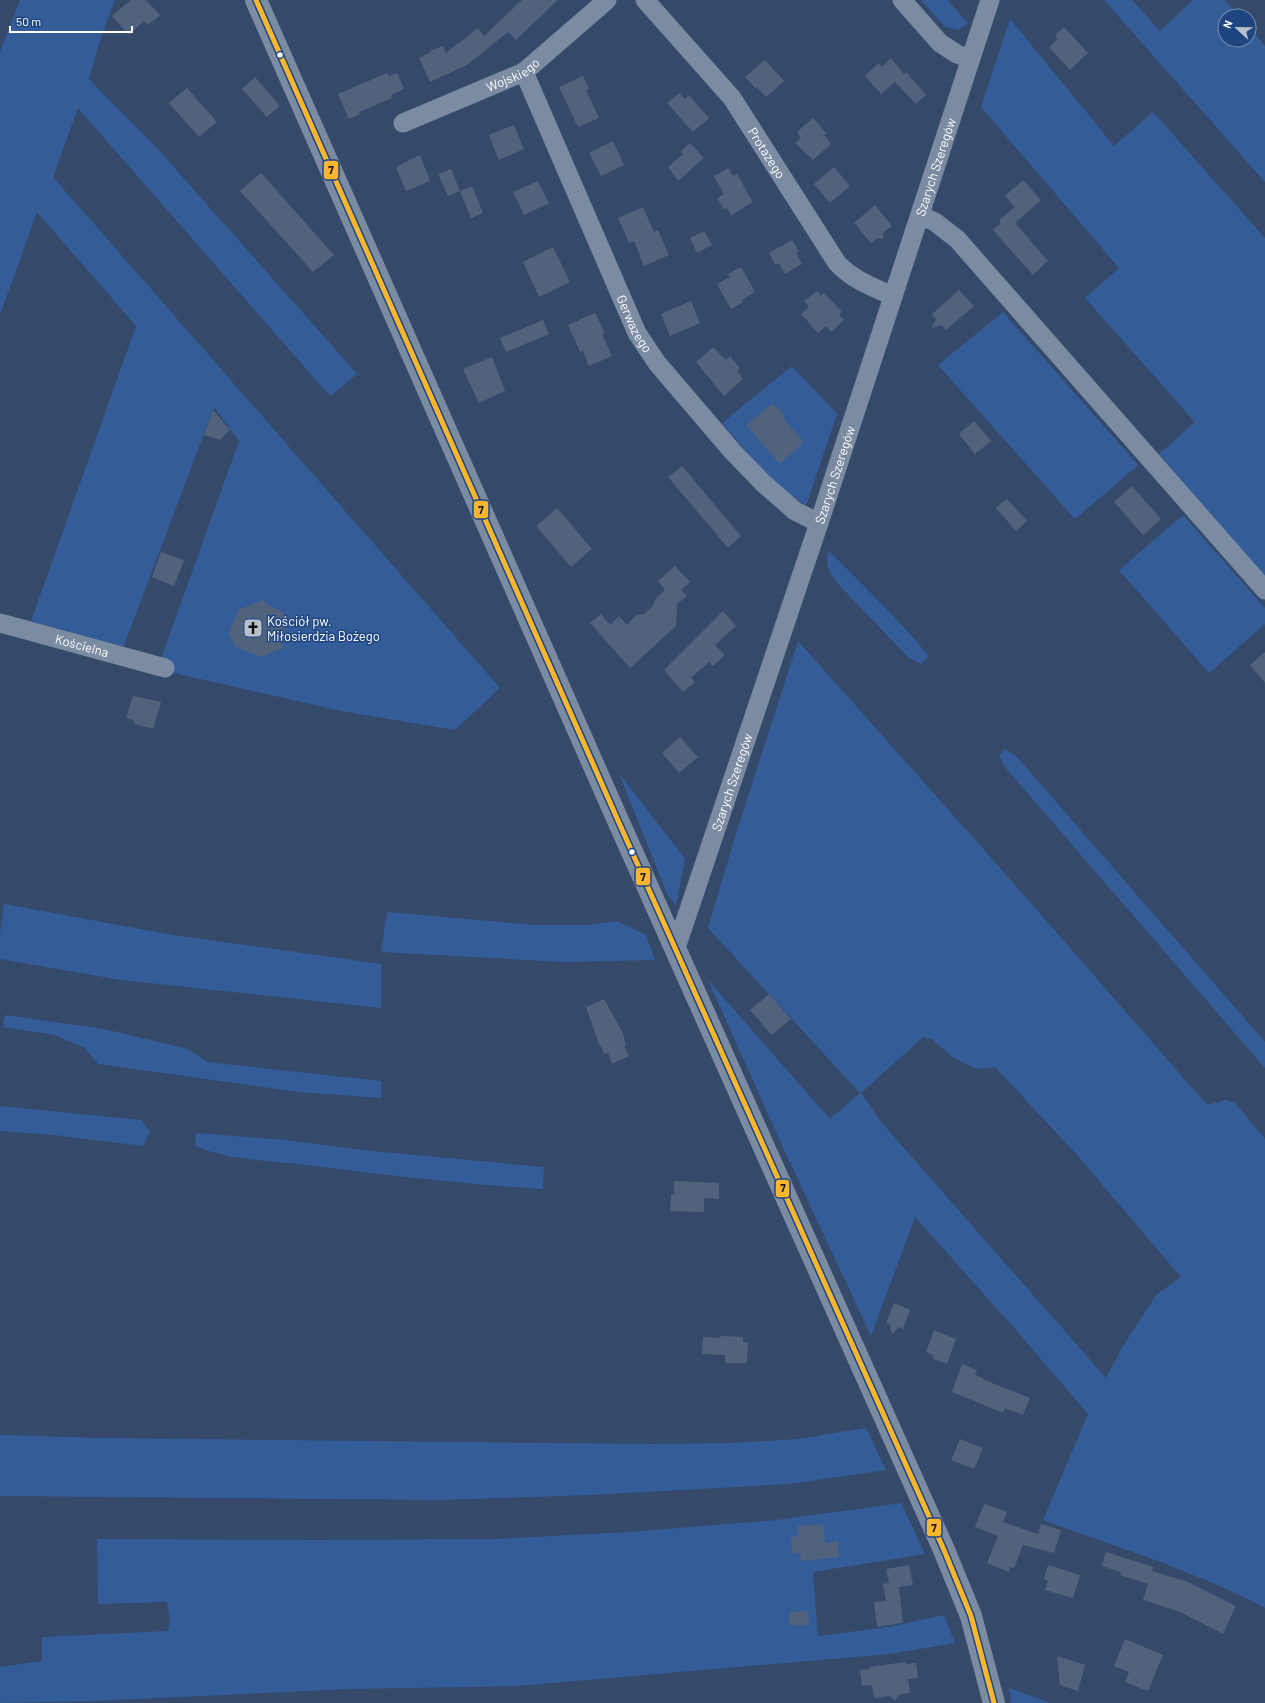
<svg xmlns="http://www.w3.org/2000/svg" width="1265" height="1703" font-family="Barlow,sans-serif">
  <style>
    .green { fill: #335c98; fill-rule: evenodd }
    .building { fill: #51627c }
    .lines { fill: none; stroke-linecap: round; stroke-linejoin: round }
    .minor { stroke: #7b8ba1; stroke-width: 19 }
    .tertiary { stroke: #7b8ba1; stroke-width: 22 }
    .bus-1-casing { stroke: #1f4681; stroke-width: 8 }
    .bus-1 { stroke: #fab62d; stroke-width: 5 }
    .bus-dot { fill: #fff; stroke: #1f4681; stroke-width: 1.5 }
    .labels { text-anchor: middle; stroke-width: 3; stroke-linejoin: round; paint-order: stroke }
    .street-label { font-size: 13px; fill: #fff; stroke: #1f4681 }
    .poi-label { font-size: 13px; fill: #fff; stroke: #1f4681; text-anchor: start }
    .line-badge { stroke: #1f4681; stroke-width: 1.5 }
    .pale-badge-label { font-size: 11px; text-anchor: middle; font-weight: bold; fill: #111 }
  </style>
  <rect width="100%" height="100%" fill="#354a6b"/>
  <path class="green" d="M 20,0 L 115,0 L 99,43 L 89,79 L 156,147 L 357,374 L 330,396 L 78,108 L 53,177 L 500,688 L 455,730 L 341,711 L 174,673 L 161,659 L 239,441 L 214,407 L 123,648 L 31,621 L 136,326 L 37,212 L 0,315 L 0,52 Z
    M 921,0 L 947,0 L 968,23 L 959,30 L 945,27 Z
    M 1104,0 L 1132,0 L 1160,31 L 1193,0 L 1225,0 L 1239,16 L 1225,16 L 1225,40 L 1249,40 L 1249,27 L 1265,46 L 1265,182 Z
    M 1010,19 L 1114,146 L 1153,112 L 1265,238 L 1265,578 L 1228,537 L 1159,454 L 1195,422 L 1085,298 L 1119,268 L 981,107 Z
    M 1003,312 L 1138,465 L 1075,519 L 938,365 Z
    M 792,366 L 837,414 L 806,506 L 764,473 L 722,423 Z
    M 1183,515 L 1265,608 L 1265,624 L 1209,673 L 1119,570 Z
    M 829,551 C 863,585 898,619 929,656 L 921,664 L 909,658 L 840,586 C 830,573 824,568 829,551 Z
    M 798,641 L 986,852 L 1207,1105 L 1226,1100 L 1235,1103 L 1265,1139 L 1265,1608 C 1195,1571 1117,1547 1043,1520 L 1088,1414 L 1016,1330 L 915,1217 L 871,1336 L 781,1143 L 708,980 L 830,1119 L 860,1093 L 708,928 L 734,840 ZM 923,1037 L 932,1039 L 952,1057 L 976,1069 L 995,1067 L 1077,1155 L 1181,1277 L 1157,1294 L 1123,1346 L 1106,1378 L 881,1122 L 861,1093 Z
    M 1005,749 L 1016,756 L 1265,1042 L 1265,1068 L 1005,767 L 999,756 Z
    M 619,773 L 685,859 L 676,905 L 667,894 Z
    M 4,904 L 173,935 L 381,964 L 381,1008 L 121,980 L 0,959 L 0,934 Z
    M 387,912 L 535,925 L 589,925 L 617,921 L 646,935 L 655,960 L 564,962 L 381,952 Z
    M 5,1015 L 104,1029 L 188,1049 L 207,1062 L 381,1081 L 381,1098 L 299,1092 L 98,1064 L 85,1048 L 55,1035 L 3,1027 Z
    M 0,1106 L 141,1120 L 150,1132 L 143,1146 L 54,1135 L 0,1131 Z
    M 196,1133 L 286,1140 L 361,1150 L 544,1167 L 543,1189 C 463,1184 385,1175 306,1165 C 268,1160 231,1161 195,1146 Z
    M 866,1428 L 886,1470 L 789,1484 L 591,1495 L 440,1500 L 0,1496 L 0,1435 L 101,1438 L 654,1444 L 731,1443 L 798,1439 Z
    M 901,1503 L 925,1554 L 813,1572 L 818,1636 L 888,1627 L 944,1615 L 955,1643 L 890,1654 L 517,1686 L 349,1689 L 95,1701 L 0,1703 L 0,1667 L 42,1661 L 42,1637 L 168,1631 L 170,1619 L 167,1602 L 98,1604 L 97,1539 L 319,1540 L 493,1539 L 629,1532 L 777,1520 Z
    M 1009,1688 L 1050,1703 L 1011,1703 Z"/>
  <path class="building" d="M 131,0 L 146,0 L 160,15 L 148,25 L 144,21 L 129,35 L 112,16 Z
    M 522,0 L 558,0 L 516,40 L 508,32 L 467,65 L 430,82 L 419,58 L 431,52 L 430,51 L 443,46 L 446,53 L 478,28 L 484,36 Z
    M 1064,27 L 1088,53 L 1070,70 L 1049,47 L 1058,39 L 1055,35 Z
    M 891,58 L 904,74 L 881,94 L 865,76 L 879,63 L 882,67 Z
    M 765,60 L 784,81 L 766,97 L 757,87 L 755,88 L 745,77 Z
    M 906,72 L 926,95 L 916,104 L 895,82 Z
    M 387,73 L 389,76 L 397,73 L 404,89 L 391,95 L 392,98 L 359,112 L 360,114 L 349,119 L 338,94 Z
    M 583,76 L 589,89 L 586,90 L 599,118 L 578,127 L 559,87 Z
    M 255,77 L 280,106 L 267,117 L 242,89 Z
    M 187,88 L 217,122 L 199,137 L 169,103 Z
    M 679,93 L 685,99 L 689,95 L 709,118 L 693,132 L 667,103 Z
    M 813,118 L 826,133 L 824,135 L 831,144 L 813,160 L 795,143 L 801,138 L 797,132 Z
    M 514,125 L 524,149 L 499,160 L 489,135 Z
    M 613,141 L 624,165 L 601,176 L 589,153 Z
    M 690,143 L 704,158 L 678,181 L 668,167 L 683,154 L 681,151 Z
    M 420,155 L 430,181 L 406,191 L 396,167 Z
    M 834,167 L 850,186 L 830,203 L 814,184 Z
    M 728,168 L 733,176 L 737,174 L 753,202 L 731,215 L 727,208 L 724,209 L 717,198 L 724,194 L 714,176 Z
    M 451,169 L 460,191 L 448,196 L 438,174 Z
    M 261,173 L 334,255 L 313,272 L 240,191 Z
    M 1023,180 L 1041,200 L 1015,223 L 1048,261 L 1033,275 L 993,230 L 1001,223 L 999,220 L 1015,207 L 1005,196 Z
    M 538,181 L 549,203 L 524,215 L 513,192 Z
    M 472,186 L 483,213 L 471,218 L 460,191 Z
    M 875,205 L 892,226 L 883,233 L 883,239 L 877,238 L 871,243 L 854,223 Z
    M 643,207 L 654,232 L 658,230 L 669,255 L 644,266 L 634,241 L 629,243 L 618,218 Z
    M 704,231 L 712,245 L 697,253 L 690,238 Z
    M 792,240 L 799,252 L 796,253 L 802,264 L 785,274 L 779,263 L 775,265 L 769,253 Z
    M 553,247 L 570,282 L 539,297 L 523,262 Z
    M 741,267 L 755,292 L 742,300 L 743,302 L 731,309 L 717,284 L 730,277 L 728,274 Z
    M 959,290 L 974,306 L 946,330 L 942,325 L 932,328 L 936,319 L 932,314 Z
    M 817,291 L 821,296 L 824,293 L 842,312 L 839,315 L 844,320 L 831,332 L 826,326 L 818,333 L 801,314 L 809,307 L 804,301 Z
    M 691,301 L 700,323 L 670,336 L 661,314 Z
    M 595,313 L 605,333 L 602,334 L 612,356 L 589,366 L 583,351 L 580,352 L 568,325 Z
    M 543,320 L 549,334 L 506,352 L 500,338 Z
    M 713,347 L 726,360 L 730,356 L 740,368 L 737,371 L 743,379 L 724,396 L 696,362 Z
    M 492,357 L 505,391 L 479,403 L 463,369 Z
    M 773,403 L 785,416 L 783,418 L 804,442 L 780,464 L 746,425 Z
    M 213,410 L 230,430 L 220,440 L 204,435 Z
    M 974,421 L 991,441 L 975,454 L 959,434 Z
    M 682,466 L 741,536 L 728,548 L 668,477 Z
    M 1132,486 L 1161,519 L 1143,535 L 1114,502 Z
    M 1007,499 L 1027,521 L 1016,531 L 996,508 Z
    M 557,508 L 592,549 L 571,567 L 536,526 Z
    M 161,552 L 184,560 L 174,586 L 152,577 Z
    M 675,566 L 690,582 L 681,590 L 687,596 L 677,604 L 676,626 L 630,668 L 590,623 L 601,614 L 610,625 L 619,616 L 627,625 L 635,616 L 644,614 L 653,606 L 656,598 L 665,590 L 658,581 Z
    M 264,600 L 266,604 L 283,612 L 288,623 L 281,640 L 284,648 L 260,657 L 235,646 L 229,634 L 238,610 Z
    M 723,611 L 736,626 L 715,645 L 725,655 L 713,666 L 709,662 L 691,678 L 695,682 L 683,692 L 664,670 Z
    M 1265,652 L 1265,683 L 1250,665 Z
    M 133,696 L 161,702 L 153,729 L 134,724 L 135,721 L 126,718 Z
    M 680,737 L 698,757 L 679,773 L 662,753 Z
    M 769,994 L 791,1019 L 772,1035 L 750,1010 Z
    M 604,999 L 623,1033 L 626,1045 L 624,1046 L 629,1056 L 612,1064 L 608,1053 L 605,1054 L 599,1044 L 586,1007 Z
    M 674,1181 L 719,1183 L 719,1199 L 704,1198 L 704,1212 L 670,1211 L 671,1194 L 674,1195 Z
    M 894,1303 L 910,1310 L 903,1329 L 899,1327 L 892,1334 L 890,1324 L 886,1323 Z
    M 934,1330 L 956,1339 L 947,1364 L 933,1359 L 934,1356 L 926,1352 Z
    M 720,1336 L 743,1337 L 743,1342 L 748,1342 L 747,1363 L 725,1363 L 725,1355 L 702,1354 L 703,1337 L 720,1338 Z
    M 962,1364 L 977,1370 L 975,1375 L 983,1378 L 982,1379 L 1030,1398 L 1023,1415 L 1005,1408 L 1003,1413 L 952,1392 Z
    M 960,1439 L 983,1448 L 974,1469 L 951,1460 Z
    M 984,1504 L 1007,1512 L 1003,1522 L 1038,1534 L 1041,1524 L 1061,1530 L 1054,1553 L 1023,1545 L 1014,1568 L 1010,1567 L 1009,1572 L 987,1563 L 998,1536 L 975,1527 Z
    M 823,1524 L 825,1543 L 838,1541 L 839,1557 L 801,1561 L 800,1553 L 792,1553 L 791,1537 L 799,1536 L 797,1526 Z
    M 1106,1552 L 1153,1567 L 1152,1571 L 1188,1582 L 1236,1606 L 1223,1634 L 1178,1611 L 1143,1600 L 1148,1584 L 1120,1575 L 1121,1572 L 1102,1566 Z
    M 909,1565 L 913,1585 L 899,1587 L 903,1623 L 877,1627 L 874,1602 L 886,1601 L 883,1584 L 889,1583 L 886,1569 Z
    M 1048,1565 L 1080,1575 L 1073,1598 L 1045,1590 L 1048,1581 L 1044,1579 Z
    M 808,1611 L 809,1625 L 789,1625 L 789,1612 Z
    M 1125,1639 L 1163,1655 L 1148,1691 L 1125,1682 L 1129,1672 L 1114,1666 Z
    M 1057,1656 L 1085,1665 L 1078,1691 L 1060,1685 Z
    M 905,1662 L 906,1664 L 916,1663 L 918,1678 L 908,1679 L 910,1693 L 900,1694 L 895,1700 L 890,1696 L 874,1698 L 872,1685 L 862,1686 L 860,1670 L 870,1669 L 870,1667 Z"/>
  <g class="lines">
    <g class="minor">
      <path id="s1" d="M 645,0 L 732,98 L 837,263 C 853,280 872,287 893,296"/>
      <path d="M 902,0 L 940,43 L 957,54 L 970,59"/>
      <path id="s2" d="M 524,72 L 637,333 L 657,363 L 733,452 L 763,483 L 795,511 L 819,523"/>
      <path id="s3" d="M 403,123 L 524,72 L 607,0"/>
      <path d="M 920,215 L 935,222 L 957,239 L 1265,590"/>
      <path id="s4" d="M 0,623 L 165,668"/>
      <path id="s5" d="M 676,948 L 819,523 L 990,0"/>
    </g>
    <path class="tertiary" d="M 256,0 L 616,816 L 944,1550 L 971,1616 L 994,1703"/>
    <defs>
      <path id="bus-1" d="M 256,0 L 616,816 L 944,1550 L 971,1616 L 994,1703"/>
    </defs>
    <use href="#bus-1" class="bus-1-casing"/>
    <use href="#bus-1" class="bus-1"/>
  </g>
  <defs>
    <symbol id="church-square" viewBox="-11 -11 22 22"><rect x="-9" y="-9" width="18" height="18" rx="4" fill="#b8c0cb" stroke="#1f4681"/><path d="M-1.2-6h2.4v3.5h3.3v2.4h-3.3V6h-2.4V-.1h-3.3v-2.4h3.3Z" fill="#111"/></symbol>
  </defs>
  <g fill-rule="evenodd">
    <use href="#church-square" x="242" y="617" width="22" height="22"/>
  </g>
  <g class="bus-dot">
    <circle cx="280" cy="55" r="3.5"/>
    <circle cx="632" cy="852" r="3.5"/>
  </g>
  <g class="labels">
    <g class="street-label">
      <text dy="5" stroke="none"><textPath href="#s3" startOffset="120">Wojskiego</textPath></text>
      <text dy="5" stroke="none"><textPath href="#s1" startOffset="196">Protazego</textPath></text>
      <text dy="5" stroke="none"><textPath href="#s5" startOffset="823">Szarych Szeregów</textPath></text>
      <text dy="5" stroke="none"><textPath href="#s2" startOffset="275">Gerwazego</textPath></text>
      <text dy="5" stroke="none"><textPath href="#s5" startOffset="499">Szarych Szeregów</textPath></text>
      <text dy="5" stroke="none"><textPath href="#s4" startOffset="85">Kościelna</textPath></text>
      <text dy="5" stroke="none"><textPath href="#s5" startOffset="175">Szarych Szeregów</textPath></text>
    </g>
    <g class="poi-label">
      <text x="267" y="626">Kościół pw.<tspan x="267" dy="15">Miłosierdzia Bożego</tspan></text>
    </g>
  </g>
  <g class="line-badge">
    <rect x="323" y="160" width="16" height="20" rx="4" fill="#fab62d"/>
    <rect x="473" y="500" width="16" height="19" rx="4" fill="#fab62d"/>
    <rect x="635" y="867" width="16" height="19" rx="4" fill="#fab62d"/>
    <rect x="775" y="1179" width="15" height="19" rx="4" fill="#fab62d"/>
    <rect x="926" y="1518" width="16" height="19" rx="4" fill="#fab62d"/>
  </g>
  <g class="pale-badge-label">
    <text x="331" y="174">7</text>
    <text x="481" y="514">7</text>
    <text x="643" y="881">7</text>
    <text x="783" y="1192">7</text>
    <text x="934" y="1532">7</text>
  </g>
  <g transform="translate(1237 28) rotate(292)"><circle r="19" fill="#1f4681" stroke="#7990b3"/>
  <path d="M0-3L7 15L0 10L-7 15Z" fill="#b8c0cb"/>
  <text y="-6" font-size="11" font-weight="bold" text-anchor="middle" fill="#ffffff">N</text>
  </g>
  <path d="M10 26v6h122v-6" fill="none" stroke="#ffffff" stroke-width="2"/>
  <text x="16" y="26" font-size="12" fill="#ffffff" stroke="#1f4681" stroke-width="3" paint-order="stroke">50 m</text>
</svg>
